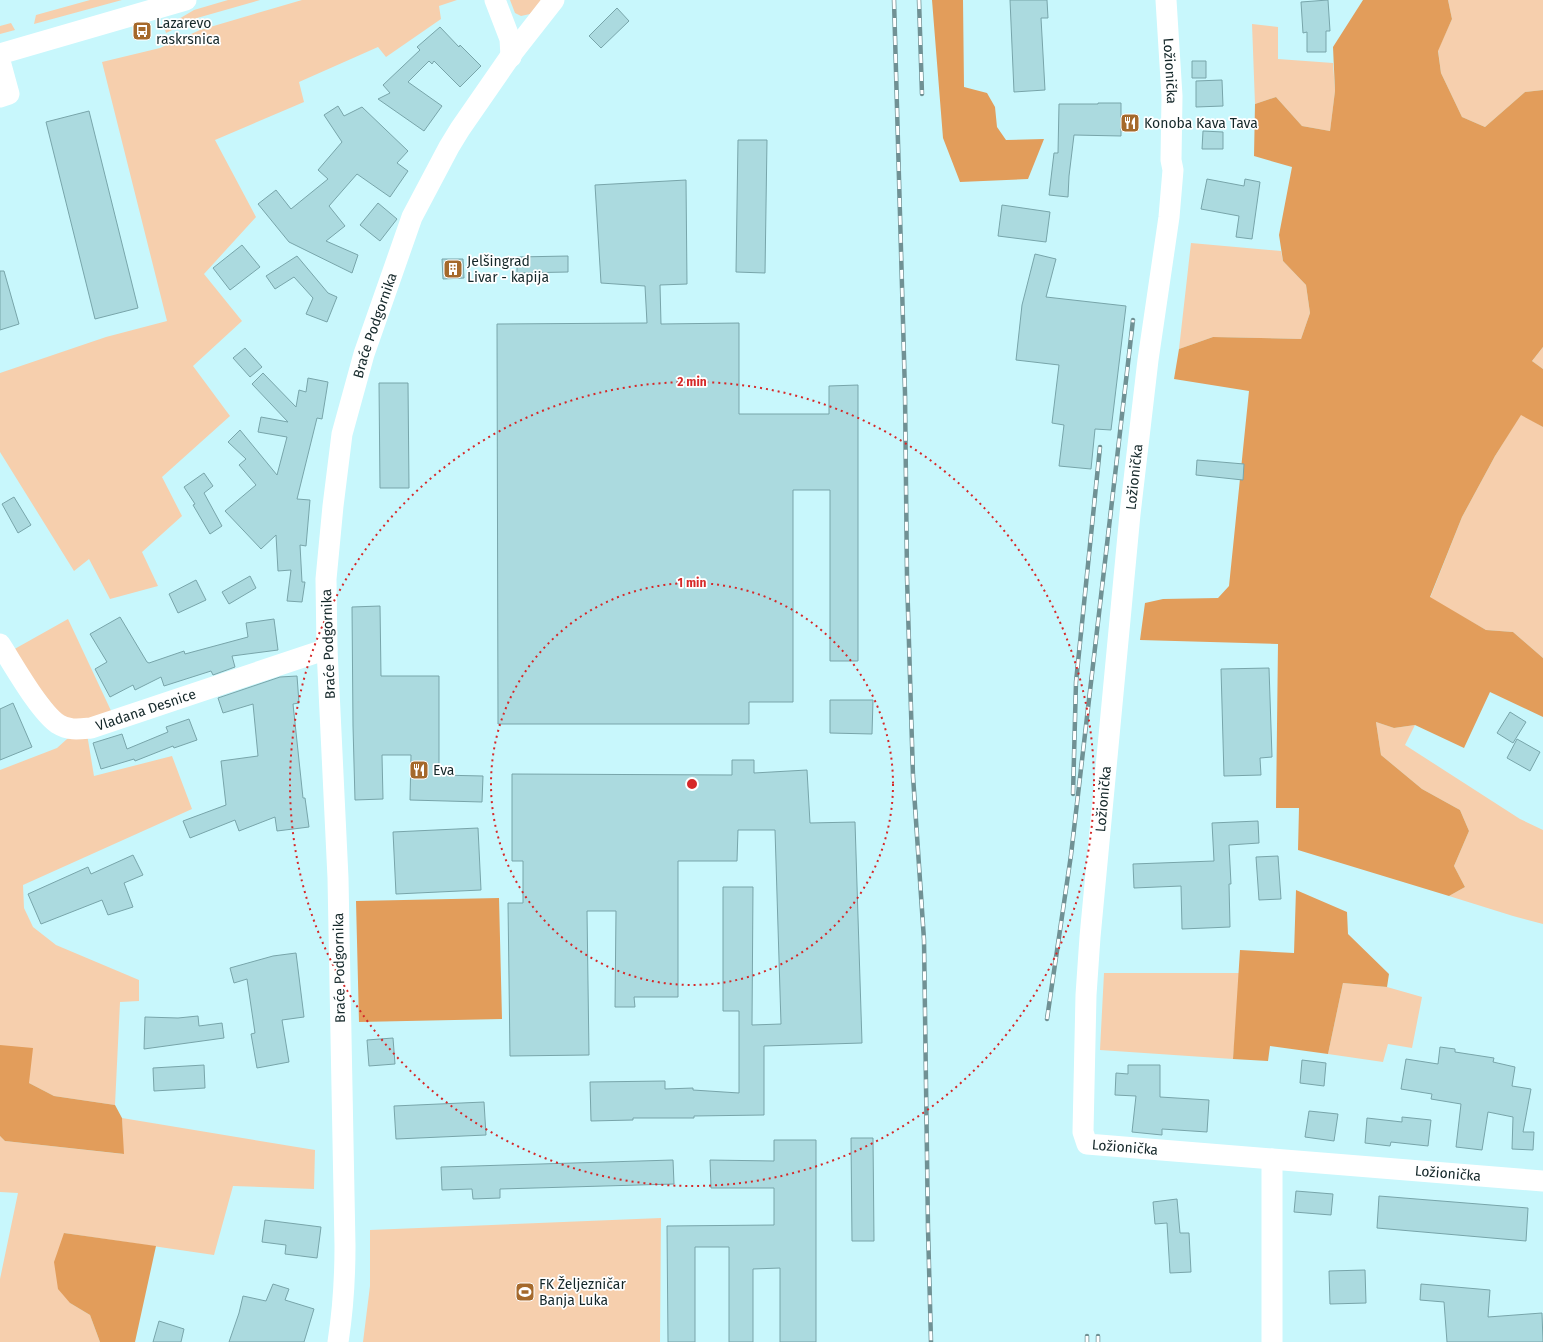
<svg xmlns="http://www.w3.org/2000/svg" width="1543" height="1342" font-family="'Fira Sans',sans-serif">
  <style>
    .green { fill: #f6cfad }
    .forest { fill: #e29d5b }
    .building { fill: #abdadf; stroke: #78a5aa }
    .lines { fill: none; stroke-linecap: round; stroke-linejoin: round }
    .minor { stroke: #fff; stroke-width: 21 }
    .rail-casing { stroke: #709194; stroke-width: 4.5 }
    .rail { stroke: #fff; stroke-width: 3; stroke-dasharray: 9; stroke-linecap: butt }
    .ring { fill: none; stroke: #d62828; stroke-width: 2; stroke-dasharray: 2 4 }
    .labels { text-anchor: middle; stroke-width: 3.5; stroke-linejoin: round; paint-order: stroke }
    .poi-label { font-size: 14px; fill: #142729; stroke: #fff; text-anchor: start }
    .street-label { font-size: 14px; fill: #142729; stroke: #fff }
    .centre { fill: #d62828; stroke: #fff; stroke-width: 2 }
    .ring-label { font-size: 12px; text-anchor: middle; font-weight: bold; fill: #d62828; stroke: #fff; stroke-width: 3.5; stroke-linejoin: round; paint-order: stroke }
  </style>
  <rect width="100%" height="100%" fill="#c8f7fc"/>
  <path class="green" d="M 90,0 L 122,0 L 34,24 L 36,15 Z
    M 228,0 L 260,0 L 197,18 L 166,33 L 164,26 L 172,23 L 194,10 Z
    M 302,0 L 457,0 L 439,6 L 441,19 L 386,57 L 378,47 L 299,82 L 304,102 L 215,140 L 256,217 L 204,274 L 242,321 L 193,366 L 230,416 L 162,477 L 182,516 L 142,552 L 158,586 L 110,599 L 89,559 L 74,571 L 0,452 L 0,373 L 106,337 L 167,321 L 102,62 L 160,48 L 200,30 Z
    M 510,0 L 542,0 L 530,14 L 521,16 L 515,13 Z
    M 1448,0 L 1543,0 L 1543,90 L 1525,92 L 1485,127 L 1462,117 L 1441,73 L 1438,50 L 1452,19 Z
    M 11,23 L 15,30 L 0,34 L 0,26 Z
    M 1252,24 L 1278,27 L 1278,59 L 1333,63 L 1335,91 L 1330,131 L 1302,126 L 1276,97 L 1255,104 Z
    M 1191,243 L 1281,251 L 1283,261 L 1306,285 L 1310,313 L 1301,339 L 1213,337 L 1179,349 Z
    M 1543,347 L 1543,369 L 1532,361 Z
    M 1521,414 L 1543,427 L 1543,658 L 1513,632 L 1486,630 L 1430,598 L 1462,517 L 1495,456 Z
    M 68,619 L 113,715 L 85,722 L 62,717 L 11,651 Z
    M 1376,722 L 1394,728 L 1415,725 L 1405,745 L 1520,819 L 1543,830 L 1543,924 L 1513,916 L 1449,896 L 1465,887 L 1454,866 L 1469,831 L 1460,810 L 1422,789 L 1381,755 Z
    M 87,734 L 94,776 L 172,756 L 192,809 L 23,885 L 24,908 L 33,927 L 56,945 L 139,980 L 139,1001 L 120,1002 L 115,1105 L 54,1096 L 29,1083 L 0,1045 L 0,770 L 57,748 L 67,739 Z
    M 1104,973 L 1240,973 L 1233,1059 L 1100,1050 Z
    M 1343,983 L 1387,987 L 1422,997 L 1412,1048 L 1388,1044 L 1383,1062 L 1328,1054 Z
    M 122,1118 L 315,1150 L 314,1189 L 233,1186 L 214,1255 L 64,1233 L 70,1303 L 90,1315 L 100,1342 L 0,1342 L 0,1279 L 18,1193 L 0,1192 L 0,1136 L 5,1141 L 123,1154 Z
    M 661,1218 L 660,1342 L 363,1342 L 370,1286 L 370,1230 Z"/>
  <path class="forest" d="M 932,0 L 963,0 L 964,87 L 987,93 L 995,107 L 997,127 L 1006,140 L 1044,139 L 1028,179 L 960,182 L 943,138 Z
    M 1363,0 L 1448,0 L 1452,19 L 1438,51 L 1441,73 L 1462,117 L 1485,127 L 1525,92 L 1543,90 L 1543,347 L 1532,361 L 1543,369 L 1543,427 L 1521,415 L 1495,456 L 1462,517 L 1430,597 L 1486,630 L 1513,632 L 1543,658 L 1543,717 L 1490,692 L 1464,748 L 1415,725 L 1394,728 L 1376,722 L 1381,755 L 1422,789 L 1460,810 L 1469,831 L 1454,866 L 1465,887 L 1449,896 L 1298,850 L 1299,808 L 1276,808 L 1278,644 L 1140,640 L 1145,603 L 1163,599 L 1218,598 L 1229,586 L 1249,391 L 1174,379 L 1179,349 L 1213,337 L 1301,339 L 1310,313 L 1306,285 L 1283,261 L 1279,235 L 1292,167 L 1254,156 L 1255,104 L 1276,97 L 1302,126 L 1330,131 L 1335,91 L 1333,47 Z
    M 1296,890 L 1347,912 L 1348,934 L 1389,974 L 1387,987 L 1343,983 L 1328,1054 L 1270,1046 L 1268,1061 L 1233,1059 L 1240,950 L 1294,953 Z
    M 499,898 L 502,1019 L 359,1022 L 356,901 Z
    M 0,1045 L 33,1048 L 29,1083 L 54,1096 L 115,1105 L 122,1118 L 124,1154 L 5,1141 L 0,1136 Z
    M 64,1233 L 156,1246 L 135,1342 L 100,1342 L 90,1315 L 70,1303 L 58,1289 L 54,1262 Z"/>
  <path class="building" d="M 1010,0 L 1047,0 L 1048,18 L 1041,18 L 1045,90 L 1014,92 Z
    M 1328,0 L 1330,31 L 1326,31 L 1326,52 L 1307,52 L 1307,32 L 1303,33 L 1301,2 Z
    M 617,8 L 629,21 L 601,48 L 589,36 Z
    M 440,27 L 459,47 L 460,45 L 481,66 L 460,87 L 434,61 L 432,64 L 429,61 L 408,82 L 442,106 L 424,131 L 378,99 L 390,93 L 383,85 L 420,50 L 417,47 Z
    M 1192,61 L 1206,61 L 1206,78 L 1192,78 Z
    M 1222,80 L 1223,106 L 1196,107 L 1196,81 Z
    M 1098,103 L 1121,103 L 1121,136 L 1074,135 L 1069,176 L 1068,197 L 1049,195 L 1054,153 L 1058,153 L 1059,104 L 1098,104 Z
    M 338,106 L 344,116 L 362,107 L 408,151 L 397,163 L 408,171 L 390,197 L 357,174 L 329,206 L 345,226 L 326,241 L 358,255 L 352,273 L 289,242 L 258,204 L 276,190 L 291,209 L 328,179 L 318,170 L 342,142 L 324,115 Z
    M 89,111 L 138,308 L 95,319 L 46,122 Z
    M 1203,131 L 1223,132 L 1223,149 L 1202,149 Z
    M 738,140 L 767,140 L 765,273 L 736,272 Z
    M 1207,179 L 1244,186 L 1245,179 L 1260,182 L 1252,239 L 1236,237 L 1239,216 L 1201,209 Z
    M 686,180 L 687,284 L 660,285 L 661,324 L 739,323 L 739,414 L 829,414 L 829,386 L 858,385 L 858,661 L 830,661 L 830,490 L 793,490 L 793,702 L 749,702 L 749,724 L 498,724 L 497,324 L 647,323 L 645,286 L 601,283 L 595,185 Z
    M 378,203 L 397,219 L 380,241 L 360,225 Z
    M 1002,205 L 1050,212 L 1046,242 L 998,236 Z
    M 242,245 L 260,267 L 230,290 L 213,268 Z
    M 1035,254 L 1056,259 L 1046,297 L 1126,306 L 1111,430 L 1095,429 L 1091,469 L 1059,466 L 1064,425 L 1052,423 L 1059,365 L 1016,360 L 1022,305 Z
    M 297,256 L 328,293 L 337,297 L 327,322 L 306,314 L 313,298 L 294,277 L 275,289 L 266,276 Z
    M 568,256 L 568,272 L 517,273 L 517,257 Z
    M 442,259 L 463,259 L 464,278 L 443,279 Z
    M 0,271 L 4,271 L 19,324 L 0,330 Z
    M 245,348 L 262,367 L 250,377 L 233,358 Z
    M 263,373 L 296,407 L 299,390 L 306,392 L 308,378 L 328,382 L 322,419 L 317,418 L 297,499 L 310,500 L 306,546 L 300,545 L 302,582 L 305,582 L 302,602 L 287,601 L 291,570 L 278,571 L 276,535 L 261,549 L 225,511 L 256,485 L 239,465 L 246,459 L 228,442 L 240,430 L 277,475 L 287,437 L 258,432 L 261,417 L 288,422 L 252,384 Z
    M 379,383 L 408,383 L 409,488 L 380,488 Z
    M 1197,460 L 1244,464 L 1243,480 L 1196,475 Z
    M 204,473 L 213,486 L 204,493 L 222,526 L 210,534 L 193,505 L 195,504 L 184,487 Z
    M 14,497 L 31,525 L 18,533 L 2,504 Z
    M 250,576 L 256,588 L 229,604 L 222,592 Z
    M 196,580 L 206,600 L 178,613 L 169,594 Z
    M 380,606 L 381,676 L 439,676 L 439,775 L 483,776 L 482,802 L 410,800 L 411,755 L 382,755 L 383,799 L 355,800 L 353,726 L 352,607 Z
    M 120,617 L 147,662 L 149,663 L 184,651 L 185,654 L 248,637 L 246,623 L 274,619 L 278,650 L 232,656 L 235,667 L 213,675 L 211,671 L 164,686 L 161,677 L 135,690 L 133,685 L 110,697 L 95,669 L 107,662 L 90,634 Z
    M 1269,668 L 1272,757 L 1260,758 L 1261,775 L 1224,776 L 1221,669 Z
    M 297,676 L 299,703 L 293,704 L 303,798 L 305,798 L 309,827 L 277,831 L 275,817 L 239,831 L 235,820 L 190,838 L 183,821 L 226,805 L 221,761 L 258,756 L 253,704 L 223,713 L 218,698 L 280,677 Z
    M 830,700 L 873,700 L 872,734 L 830,733 Z
    M 13,703 L 32,747 L 0,760 L 0,709 Z
    M 1510,712 L 1526,722 L 1513,743 L 1497,733 Z
    M 189,719 L 197,740 L 174,748 L 173,746 L 135,761 L 134,759 L 101,769 L 93,743 L 122,734 L 127,749 L 168,732 L 166,727 Z
    M 1517,739 L 1540,752 L 1530,771 L 1507,758 Z
    M 732,760 L 754,760 L 754,773 L 807,770 L 810,823 L 855,822 L 862,1043 L 764,1046 L 764,1115 L 694,1116 L 694,1118 L 633,1118 L 633,1120 L 591,1121 L 590,1082 L 665,1081 L 665,1089 L 693,1088 L 693,1090 L 739,1093 L 739,1011 L 723,1011 L 723,887 L 753,887 L 752,1025 L 781,1024 L 775,830 L 738,830 L 737,861 L 678,861 L 678,997 L 634,997 L 635,1007 L 615,1007 L 616,911 L 587,911 L 589,1055 L 510,1056 L 508,903 L 523,903 L 523,861 L 512,861 L 512,774 L 732,775 Z
    M 1258,821 L 1259,843 L 1229,845 L 1231,884 L 1229,884 L 1230,927 L 1182,929 L 1181,886 L 1134,888 L 1133,864 L 1214,861 L 1212,823 Z
    M 478,828 L 481,890 L 396,894 L 393,832 Z
    M 133,855 L 143,875 L 124,883 L 133,907 L 108,915 L 102,900 L 41,924 L 28,894 L 88,867 L 91,874 Z
    M 1278,856 L 1281,899 L 1259,900 L 1256,857 Z
    M 296,953 L 304,1017 L 282,1020 L 289,1062 L 257,1068 L 251,1034 L 255,1033 L 247,979 L 234,983 L 230,968 L 273,956 Z
    M 198,1016 L 199,1026 L 222,1023 L 224,1038 L 144,1049 L 145,1017 L 178,1018 Z
    M 393,1038 L 395,1064 L 369,1066 L 367,1040 Z
    M 1440,1047 L 1455,1049 L 1455,1052 L 1494,1058 L 1493,1062 L 1515,1067 L 1512,1086 L 1531,1089 L 1523,1132 L 1534,1132 L 1533,1150 L 1512,1149 L 1513,1117 L 1488,1112 L 1482,1150 L 1456,1147 L 1461,1104 L 1431,1099 L 1432,1094 L 1401,1089 L 1406,1059 L 1438,1064 Z
    M 1302,1060 L 1326,1063 L 1324,1086 L 1300,1083 Z
    M 204,1065 L 205,1088 L 154,1091 L 153,1068 Z
    M 1128,1065 L 1160,1065 L 1160,1097 L 1209,1100 L 1207,1132 L 1162,1129 L 1162,1135 L 1132,1132 L 1136,1096 L 1115,1095 L 1116,1073 L 1128,1074 Z
    M 484,1102 L 486,1135 L 396,1139 L 394,1106 Z
    M 1309,1111 L 1338,1114 L 1334,1141 L 1305,1137 Z
    M 1402,1117 L 1431,1120 L 1428,1146 L 1391,1142 L 1390,1146 L 1365,1143 L 1367,1118 L 1402,1122 Z
    M 851,1138 L 873,1138 L 874,1241 L 852,1241 Z
    M 774,1140 L 816,1140 L 816,1342 L 780,1342 L 780,1268 L 753,1269 L 753,1342 L 729,1342 L 729,1247 L 695,1247 L 695,1342 L 668,1342 L 667,1226 L 774,1225 L 774,1188 L 711,1188 L 710,1160 L 774,1161 Z
    M 673,1160 L 674,1184 L 500,1189 L 500,1198 L 473,1199 L 472,1189 L 442,1190 L 441,1167 Z
    M 1296,1191 L 1333,1194 L 1331,1215 L 1294,1212 Z
    M 1379,1196 L 1528,1208 L 1526,1241 L 1377,1228 Z
    M 1177,1199 L 1180,1233 L 1189,1233 L 1191,1272 L 1170,1273 L 1167,1223 L 1155,1224 L 1153,1202 Z
    M 265,1220 L 321,1227 L 317,1258 L 285,1254 L 286,1245 L 262,1242 Z
    M 1365,1270 L 1366,1303 L 1330,1304 L 1329,1271 Z
    M 273,1284 L 289,1289 L 285,1300 L 314,1309 L 304,1342 L 229,1342 L 239,1313 L 243,1296 L 266,1301 Z
    M 1421,1284 L 1490,1290 L 1488,1317 L 1542,1313 L 1543,1342 L 1447,1342 L 1444,1302 L 1420,1300 Z
    M 159,1321 L 184,1329 L 181,1342 L 153,1342 Z"/>
  <g class="lines">
    <g class="minor">
      <path d="M 495,0 L 510,39 L 511,57"/>
      <path id="s1" d="M 1166,0 L 1172,96 L 1171,160 L 1173,170 L 1169,217 L 1148,360 L 1130,514 L 1090,937 L 1086,995 L 1083,1132 L 1087,1144 L 1543,1181"/>
      <path d="M 0,54 L 186,0"/>
      <path d="M 0,61 L 9,94 L 0,97"/>
      <path id="s2" d="M 0,644 C 13,664 39,711 58,724 C 69,731 80,729 91,728 L 327,649"/>
      <path id="s3" d="M 338,1342 C 343,1310 345,1279 345,1246 L 338,878 L 327,649 L 326,579 L 333,506 L 342,434 L 364,354 L 412,217 L 449,147 L 460,129 L 514,51 L 554,0"/>
      <path d="M 1272,1342 L 1272,1159"/>
    </g>
    <defs>
      <path id="rail" d="M 894,0 L 905,393 L 907,577 L 913,776 L 924,940 L 928,1228 L 931,1342
        M 919,0 L 922,94
        M 1073,794 L 1076,682 L 1100,447
        M 1047,1019 L 1071,855 L 1133,320
        M 1087,1336 L 1087,1342
        M 1098,1336 L 1098,1342"/>
    </defs>
    <use href="#rail" class="rail-casing"/>
    <use href="#rail" class="rail"/>
  </g>
  <g class="ring">
    <circle cx="692" cy="784" r="201"/>
    <circle cx="692" cy="784" r="402"/>
  </g>
  <defs>
    <symbol id="bus-square" viewBox="-11 -11 22 22"><rect x="-9" y="-9" width="18" height="18" rx="4" fill="#a5692b" stroke="#fff"/><path d="M-5-6H5V4H4V6H2V4H-2V6H-4V4H-5ZM-3.5-4V0h7V-4ZM-3.5 1.2v1.5H-2V1.2ZM2 1.2v1.5H3.5V1.2Z" fill="#fff"/></symbol>
    <symbol id="restaurant-square" viewBox="-11 -11 22 22"><rect x="-9" y="-9" width="18" height="18" rx="4" fill="#a5692b" stroke="#fff"/><path d="M-5-6h1v4h1v-4h1v4h1v-4h1v5L-1.5 .5V6h-2V.5L-5-1ZM5-6V6H3V1.5H1.5Q1.5-4 5-6Z" fill="#fff"/></symbol>
    <symbol id="building-square" viewBox="-11 -11 22 22"><rect x="-9" y="-9" width="18" height="18" rx="4" fill="#a5692b" stroke="#fff"/><path d="M-4-6H4V6H1V3H-1V6H-4ZM-2.5-4.3h1.7v1.8h-1.7ZM.8-4.3h1.7v1.8H.8ZM-2.5-1h1.7V.8h-1.7ZM.8-1h1.7V.8H.8Z" fill="#fff"/></symbol>
    <symbol id="stadium-square" viewBox="-11 -11 22 22"><rect x="-9" y="-9" width="18" height="18" rx="4" fill="#a5692b" stroke="#fff"/><path d="M0-5a6.5 5 0 1 0 0 10a6.5 5 0 1 0 0-10ZM-3.5-1.8h7v3.6h-7Z" fill="#fff"/></symbol>
  </defs>
  <g fill-rule="evenodd">
    <use href="#bus-square" x="131" y="20" width="22" height="22"/>
    <use href="#restaurant-square" x="1119" y="112" width="22" height="22"/>
    <use href="#building-square" x="442" y="258" width="22" height="22"/>
    <use href="#restaurant-square" x="408" y="759" width="22" height="22"/>
    <use href="#stadium-square" x="514" y="1281" width="22" height="22"/>
  </g>
  <g class="labels">
    <g class="poi-label">
      <text x="156" y="28">Lazarevo<tspan x="156" dy="16">raskrsnica</tspan></text>
      <text x="1144" y="128">Konoba Kava Tava</text>
      <text x="467" y="266">Jelšingrad<tspan x="467" dy="16">Livar - kapija</tspan></text>
      <text x="433" y="775">Eva</text>
      <text x="539" y="1289">FK Željezničar<tspan x="539" dy="16">Banja Luka</tspan></text>
    </g>
    <g class="street-label">
      <text dy="5" stroke="none"><textPath href="#s1" startOffset="71">Ložionička</textPath></text>
      <text dy="5" stroke="none"><textPath href="#s3" startOffset="1023">Braće Podgornika</textPath></text>
      <text transform="translate(1134 477) rotate(-84)" y="5">Ložionička</text>
      <text transform="translate(328 644) rotate(-92)" y="5">Braće Podgornika</text>
      <text dy="5" stroke="none"><textPath href="#s2" startOffset="191">Vladana Desnice</textPath></text>
      <text transform="translate(1103 799) rotate(-85)" y="5">Ložionička</text>
      <text transform="translate(339 968) rotate(-91)" y="5">Braće Podgornika</text>
      <text dy="5" stroke="none"><textPath href="#s1" startOffset="1188">Ložionička</textPath></text>
      <text dy="5" stroke="none"><textPath href="#s1" startOffset="1512">Ložionička</textPath></text>
    </g>
  </g>
  <circle cx="692" cy="784" r="6" class="centre"/>
  <g class="ring-label">
    <text x="692" y="386">2 min</text>
    <text x="692" y="587">1 min</text>
  </g>
</svg>
